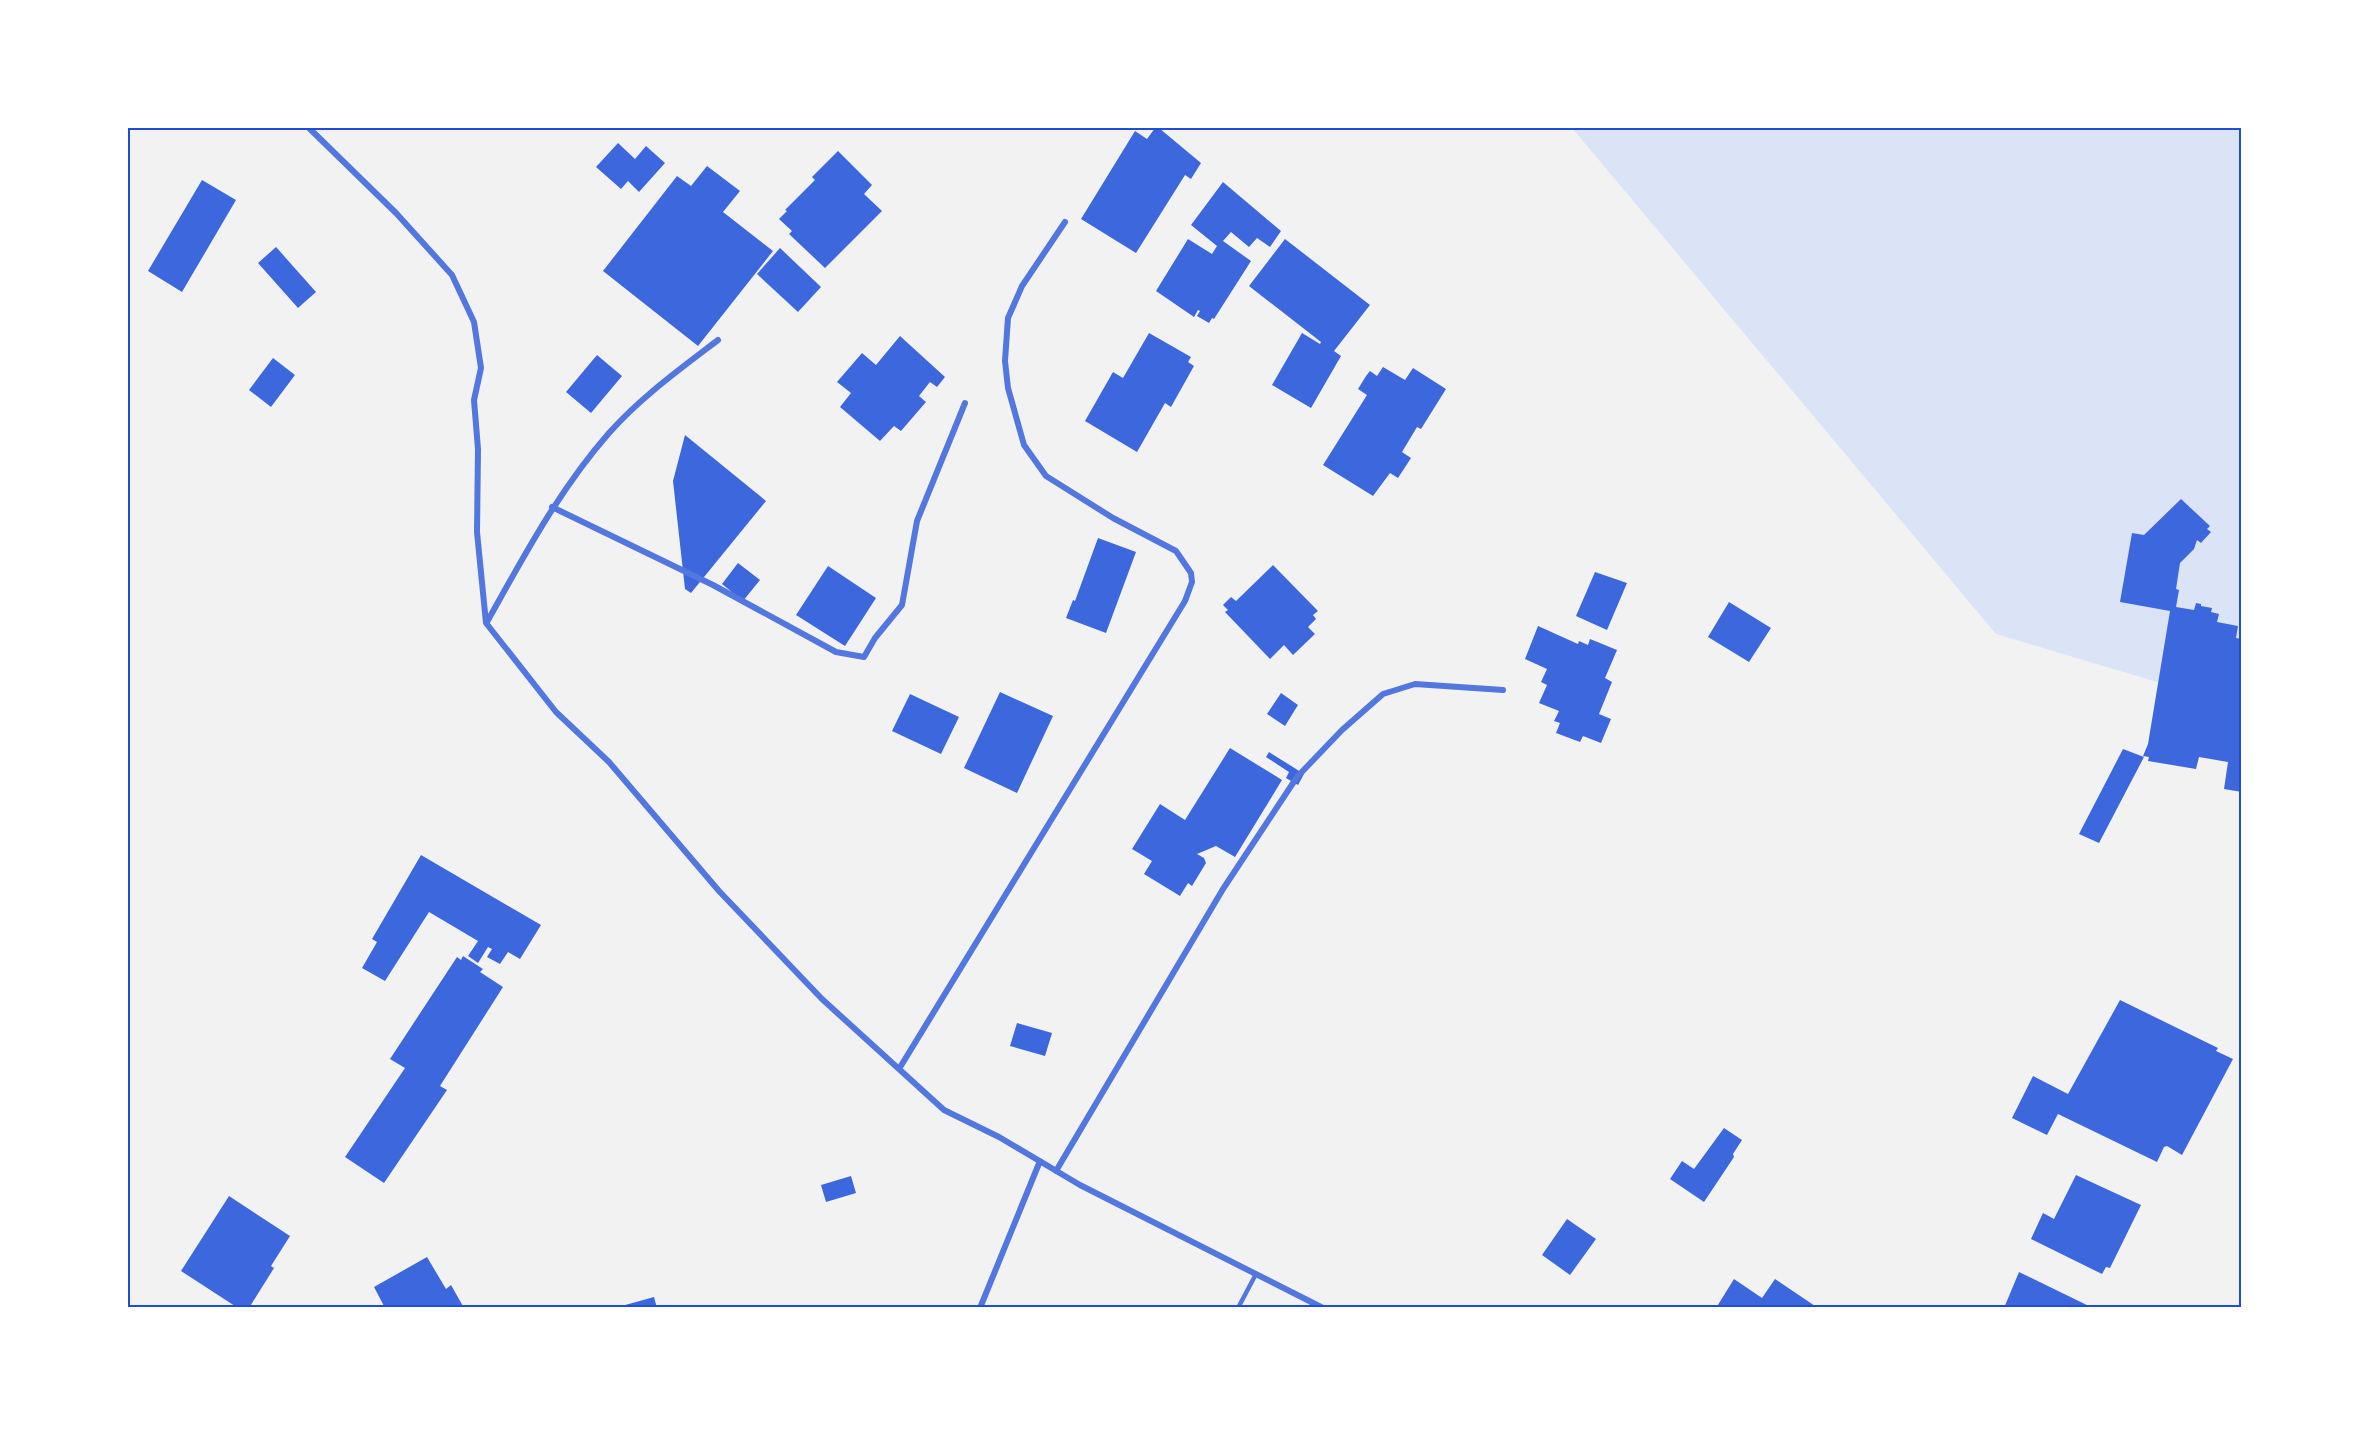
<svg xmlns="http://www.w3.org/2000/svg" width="2369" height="1435" font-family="Lato,sans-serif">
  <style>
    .green { fill: #dbe4f7 }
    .building { fill: #3d67dc }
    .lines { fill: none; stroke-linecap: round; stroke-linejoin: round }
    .service { stroke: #5277de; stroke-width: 4.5 }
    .minor { stroke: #5277de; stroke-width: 6 }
    .neatline { fill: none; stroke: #1d4ed8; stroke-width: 2 }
  </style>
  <rect width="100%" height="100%" fill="#f2f2f2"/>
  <path class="green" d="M 1572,128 L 2241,128 L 2241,707 L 1996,634 Z"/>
  <path class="building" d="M 1155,128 L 1159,128 L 1201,163 L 1191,179 L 1185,175 L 1136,253 L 1081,219 L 1135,131 L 1147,139 Z
    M 618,143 L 635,159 L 646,146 L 665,163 L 639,192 L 628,181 L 621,189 L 596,167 Z
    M 838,151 L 872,185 L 864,194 L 882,211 L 825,268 L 789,234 L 792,231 L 779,219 L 787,211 L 785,210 L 815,180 L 812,177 Z
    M 707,166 L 740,191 L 723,212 L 773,251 L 698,346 L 603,271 L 677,176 L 691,186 Z
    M 202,180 L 236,200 L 182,292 L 148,271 Z
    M 1223,182 L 1281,231 L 1270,247 L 1257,238 L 1249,247 L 1231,232 L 1223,241 L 1251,261 L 1214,319 L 1212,318 L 1209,323 L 1197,316 L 1200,311 L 1198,310 L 1194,317 L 1156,291 L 1188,239 L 1212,254 L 1217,246 L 1191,225 Z
    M 1285,239 L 1370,305 L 1334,351 L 1341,356 L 1311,408 L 1272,385 L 1302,333 L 1320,344 L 1321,342 L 1249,286 Z
    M 276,247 L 316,292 L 298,308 L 258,263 Z
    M 780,248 L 821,287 L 798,312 L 757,274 Z
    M 1149,333 L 1191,357 L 1188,362 L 1194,366 L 1171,407 L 1165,403 L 1137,452 L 1085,421 L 1113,372 L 1123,378 Z
    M 900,336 L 945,377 L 937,387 L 930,382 L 919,396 L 926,402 L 901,431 L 894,426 L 880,441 L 840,407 L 851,393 L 837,382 L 862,353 L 876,365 Z
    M 597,355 L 622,376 L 591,413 L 566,392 Z
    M 273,358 L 295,375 L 271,407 L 249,390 Z
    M 1383,367 L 1405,380 L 1413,368 L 1446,389 L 1421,429 L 1417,427 L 1402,452 L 1411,458 L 1398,478 L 1390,473 L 1373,496 L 1323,465 L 1367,395 L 1358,389 L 1366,376 L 1370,371 L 1377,376 Z
    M 685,435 L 766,501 L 691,593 L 685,589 L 673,481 Z
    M 2181,499 L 2210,526 L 2207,529 L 2211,532 L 2201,543 L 2197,540 L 2194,549 L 2180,563 L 2176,589 L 2179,590 L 2176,607 L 2194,610 L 2196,603 L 2201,604 L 2201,606 L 2212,608 L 2211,612 L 2219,614 L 2217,622 L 2238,626 L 2236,638 L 2242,639 L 2242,792 L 2224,789 L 2228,762 L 2199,757 L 2196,769 L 2148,761 L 2149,757 L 2143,756 L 2148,744 L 2170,611 L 2120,602 L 2132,533 L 2144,535 Z
    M 1098,538 L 1136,552 L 1106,633 L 1066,618 L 1073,600 L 1075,601 Z
    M 738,563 L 760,580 L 743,601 L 722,584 Z
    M 1273,565 L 1318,611 L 1313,615 L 1316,619 L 1308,627 L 1315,634 L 1293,655 L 1284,645 L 1270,659 L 1225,612 L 1228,610 L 1223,605 L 1231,597 L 1236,601 Z
    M 828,566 L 876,598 L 845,646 L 796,615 Z
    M 1595,572 L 1627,583 L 1607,630 L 1576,616 Z
    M 1729,602 L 1771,628 L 1749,662 L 1708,637 Z
    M 1538,626 L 1578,644 L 1579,641 L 1588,645 L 1590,639 L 1617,650 L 1605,678 L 1612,682 L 1599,714 L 1611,719 L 1601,743 L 1583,736 L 1580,742 L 1556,733 L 1560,723 L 1554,721 L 1559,711 L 1539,703 L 1547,685 L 1541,682 L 1547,669 L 1525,659 Z
    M 1000,692 L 1053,716 L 1017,793 L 964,768 Z
    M 1281,693 L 1298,705 L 1285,726 L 1267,714 Z
    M 910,694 L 959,717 L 941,754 L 892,731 Z
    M 1230,748 L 1282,780 L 1235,857 L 1216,846 L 1197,854 L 1204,858 L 1206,863 L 1192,886 L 1188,883 L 1180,896 L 1144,874 L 1152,861 L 1132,849 L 1160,804 L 1185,820 Z
    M 2123,749 L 2144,757 L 2099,843 L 2079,834 Z
    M 1269,752 L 1304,774 L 1298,785 L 1286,778 L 1289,772 L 1266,757 Z
    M 421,855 L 541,925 L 520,959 L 508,952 L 500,964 L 487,957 L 492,949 L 488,947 L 478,963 L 468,956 L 478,941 L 429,912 L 385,981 L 362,968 L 377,942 L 372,939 Z
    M 463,956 L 483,969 L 480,972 L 503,987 L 440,1086 L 447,1090 L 384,1183 L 345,1157 L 405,1068 L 390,1059 L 457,957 L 461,960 Z
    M 2120,1000 L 2218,1048 L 2216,1051 L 2233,1059 L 2182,1155 L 2167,1146 L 2164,1147 L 2157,1162 L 2058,1114 L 2047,1135 L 2012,1118 L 2033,1076 L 2068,1094 Z
    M 1017,1023 L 1052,1033 L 1045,1056 L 1010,1046 Z
    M 1724,1128 L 1742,1140 L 1733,1154 L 1734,1157 L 1704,1202 L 1670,1179 L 1682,1161 L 1694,1169 Z
    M 2076,1175 L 2141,1205 L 2110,1268 L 2106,1267 L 2102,1274 L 2031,1239 L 2043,1213 L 2054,1219 Z
    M 851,1176 L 856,1193 L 826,1202 L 821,1185 Z
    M 229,1196 L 290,1236 L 271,1266 L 274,1268 L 249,1308 L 238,1308 L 181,1271 Z
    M 1567,1219 L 1596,1239 L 1570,1275 L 1542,1255 Z
    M 427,1257 L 446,1289 L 451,1285 L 464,1308 L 385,1308 L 374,1287 Z
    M 2019,1272 L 2093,1308 L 2004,1308 Z
    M 1734,1279 L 1762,1298 L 1775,1279 L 1818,1308 L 1716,1308 Z
    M 654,1297 L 657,1308 L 619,1308 L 618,1307 Z"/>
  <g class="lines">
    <path class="service" d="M 1238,1308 L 1256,1274"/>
    <path class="minor" d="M 309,128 L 396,213 L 452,275 L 474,322 L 481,368 L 474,400 L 478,449 L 477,532 L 486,623 L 556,712 L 609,762 L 719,891 L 822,999 L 944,1110 L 999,1137 L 1080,1185 L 1323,1308
      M 552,507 L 713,585 L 836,652 L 864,657 L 875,638 L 902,605 L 917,521 L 965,403
      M 487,622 C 524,556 559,490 609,433 C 641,397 680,369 718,340
      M 899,1069 L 1185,601 L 1192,582 L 1191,573 L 1176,551 L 1113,518 L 1046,476 L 1024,445 L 1008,388 L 1005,361 L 1008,318 L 1022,286 L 1065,222
      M 1056,1171 L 1223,889 L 1297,777 L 1342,730 L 1383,694 L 1415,684 L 1503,690
      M 980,1308 L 1040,1161"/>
  </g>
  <rect width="2369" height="1435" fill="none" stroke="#ffffff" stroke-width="258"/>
  <rect x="129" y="129" width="2111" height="1177" class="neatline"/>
</svg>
